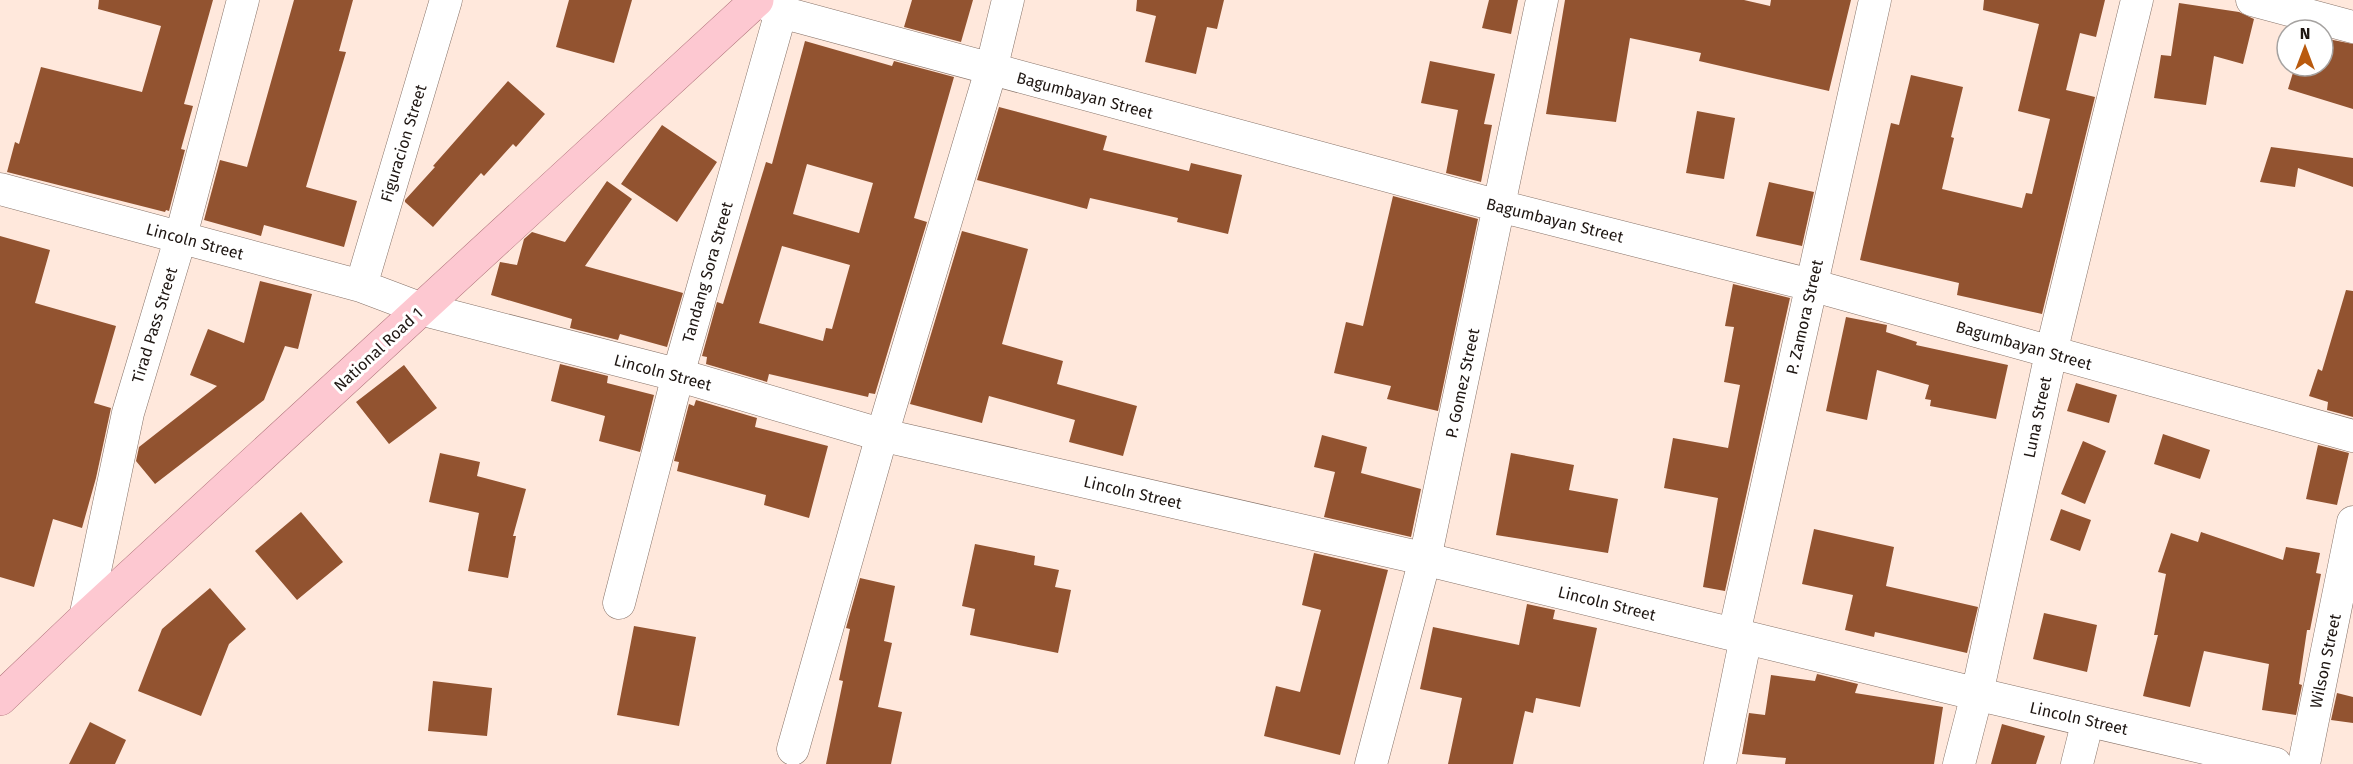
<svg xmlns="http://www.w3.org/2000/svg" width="2353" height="764" font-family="'Fira Sans',sans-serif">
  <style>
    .building { fill: #925330; fill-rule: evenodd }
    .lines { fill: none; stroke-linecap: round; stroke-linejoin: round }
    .minor-casing { stroke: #877369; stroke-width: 33 }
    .tertiary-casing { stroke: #877369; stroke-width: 34 }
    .primary-casing { stroke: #ae727a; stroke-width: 34 }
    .minor { stroke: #fff; stroke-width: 32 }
    .tertiary { stroke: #fff; stroke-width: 33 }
    .primary { stroke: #fdc8d1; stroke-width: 33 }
    .labels { text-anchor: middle; stroke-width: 6; stroke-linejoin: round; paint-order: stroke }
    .street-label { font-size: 16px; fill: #1e1612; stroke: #fff }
  </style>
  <rect width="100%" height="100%" fill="#ffe8dc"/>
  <path class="building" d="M 99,0 L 213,0 L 184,104 L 193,106 L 181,149 L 185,150 L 169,211 L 166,210 L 165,212 L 7,172 L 15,142 L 19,144 L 41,67 L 142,92 L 161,26 L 98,9 Z
    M 294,0 L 353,0 L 339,51 L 346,52 L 306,187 L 357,201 L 344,247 L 264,225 L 261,236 L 204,220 L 220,160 L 247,167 Z
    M 569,0 L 632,0 L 614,63 L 556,47 Z
    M 912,0 L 973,0 L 961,42 L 904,27 Z
    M 1137,0 L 1224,0 L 1217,29 L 1207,27 L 1196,74 L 1145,62 L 1156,16 L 1136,11 Z
    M 1489,0 L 1518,0 L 1511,34 L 1482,28 Z
    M 1565,0 L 1744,0 L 1770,6 L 1771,0 L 1851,0 L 1829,91 L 1699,61 L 1701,53 L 1630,38 L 1616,122 L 1546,114 Z
    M 1984,0 L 2105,0 L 2096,37 L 2080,33 L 2066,90 L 2095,97 L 2042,314 L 1957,295 L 1959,283 L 1860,260 L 1891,123 L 1899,125 L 1911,75 L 1963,87 L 1951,137 L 1954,138 L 1942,189 L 2022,208 L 2026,193 L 2032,194 L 2050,119 L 2018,111 L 2039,24 L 1983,10 Z
    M 2179,3 L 2239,12 L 2254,19 L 2243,64 L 2214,56 L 2206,105 L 2154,98 L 2161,55 L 2171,56 Z
    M 2323,38 L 2353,44 L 2353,109 L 2288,89 L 2295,66 L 2323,66 Z
    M 805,41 L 892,66 L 894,61 L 954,77 L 914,218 L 927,222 L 875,394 L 869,393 L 868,397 L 769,374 L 767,382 L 706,364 L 707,357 L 702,356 L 717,302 L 723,304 L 766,162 L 772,164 ZM 807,164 L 873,183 L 859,233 L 793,214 ZM 782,246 L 850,265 L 832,329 L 826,328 L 823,341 L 759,323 Z
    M 1430,61 L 1495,74 L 1484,124 L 1492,125 L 1481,182 L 1446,173 L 1458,110 L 1421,103 Z
    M 508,81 L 545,114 L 516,147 L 513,144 L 484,176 L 481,173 L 433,227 L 405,202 L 405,200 L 435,167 L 433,166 Z
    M 999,107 L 1107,136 L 1103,150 L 1189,171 L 1191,163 L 1242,175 L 1228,234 L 1177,222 L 1178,218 L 1090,198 L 1087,209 L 977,180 Z
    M 1697,111 L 1735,118 L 1724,179 L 1686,173 Z
    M 662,125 L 717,162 L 677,222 L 621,184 Z
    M 2271,147 L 2353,158 L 2353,187 L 2298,168 L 2295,187 L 2260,182 Z
    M 607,181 L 632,199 L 585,266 L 683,293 L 667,347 L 620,334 L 618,340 L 570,328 L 572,319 L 491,295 L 500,262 L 517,265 L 524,239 L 532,232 L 565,242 Z
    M 1769,182 L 1814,192 L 1802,246 L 1756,236 Z
    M 1393,196 L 1478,219 L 1438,411 L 1387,399 L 1391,386 L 1334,373 L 1346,322 L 1363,326 Z
    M 962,231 L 1028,249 L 1002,344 L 1063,361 L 1057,384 L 1137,406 L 1123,456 L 1069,442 L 1075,420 L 989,396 L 982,423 L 910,404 Z
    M 0,236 L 50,250 L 35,303 L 116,326 L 94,403 L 111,408 L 96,478 L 82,528 L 53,519 L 34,587 L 0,577 Z
    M 260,281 L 312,294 L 298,349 L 285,346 L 264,400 L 155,484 L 136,461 L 139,447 L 217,386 L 190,375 L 208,329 L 244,343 Z
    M 1733,284 L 1790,298 L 1725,591 L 1703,587 L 1718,498 L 1664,488 L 1673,438 L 1728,448 L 1740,385 L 1724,382 L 1734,327 L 1725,326 Z
    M 2346,290 L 2353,291 L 2353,417 L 2327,410 L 2328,402 L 2309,396 L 2318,369 L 2322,371 Z
    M 1846,317 L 1887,325 L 1886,332 L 1917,342 L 1916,345 L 2008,365 L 1996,419 L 1930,406 L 1931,400 L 1925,399 L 1929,385 L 1877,370 L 1867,420 L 1826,411 Z
    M 560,364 L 608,376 L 607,383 L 654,395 L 640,452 L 599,441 L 605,416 L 551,401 Z
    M 404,365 L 437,408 L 389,444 L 356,402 Z
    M 2076,383 L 2117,395 L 2109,423 L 2067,411 Z
    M 696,400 L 757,418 L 755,427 L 828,446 L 809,518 L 764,505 L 766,495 L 677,471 L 679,462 L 674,461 L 689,404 L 694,406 Z
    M 2163,434 L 2210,450 L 2200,479 L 2154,464 Z
    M 1322,435 L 1367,447 L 1361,473 L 1421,489 L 1411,537 L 1324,517 L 1335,472 L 1314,467 Z
    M 2083,441 L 2106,451 L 2085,504 L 2061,494 Z
    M 2318,445 L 2349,453 L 2337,505 L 2306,499 Z
    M 440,453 L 480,462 L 477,476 L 526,489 L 513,536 L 516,536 L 508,578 L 468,571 L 479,513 L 429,502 Z
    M 1511,453 L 1574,465 L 1569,490 L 1618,499 L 1608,553 L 1496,535 Z
    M 2061,509 L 2091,520 L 2080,551 L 2050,540 Z
    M 301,512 L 343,562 L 297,600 L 255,551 Z
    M 1814,529 L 1894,547 L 1886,586 L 1978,607 L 1967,653 L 1875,632 L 1874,637 L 1845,630 L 1853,595 L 1802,584 Z
    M 2201,532 L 2283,560 L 2286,547 L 2320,553 L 2316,573 L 2321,574 L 2310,630 L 2307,630 L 2299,684 L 2302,685 L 2296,715 L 2262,710 L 2269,664 L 2204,651 L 2190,707 L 2143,696 L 2158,635 L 2154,635 L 2166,574 L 2158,572 L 2171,533 L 2198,542 Z
    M 975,544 L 1035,556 L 1034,565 L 1059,570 L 1055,587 L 1071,590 L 1058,653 L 970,635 L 975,609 L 962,606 Z
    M 1314,553 L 1388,570 L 1340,755 L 1264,736 L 1276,686 L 1300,692 L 1321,610 L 1302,605 Z
    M 860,578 L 895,586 L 884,641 L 892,643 L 878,707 L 902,712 L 891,764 L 826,764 L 843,681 L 839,680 L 850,629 L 846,628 Z
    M 210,588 L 246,629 L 229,644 L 201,716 L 138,691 L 162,629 Z
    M 1527,604 L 1555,610 L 1553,619 L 1597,628 L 1580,707 L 1536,698 L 1533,713 L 1525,711 L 1513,764 L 1448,764 L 1462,698 L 1420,689 L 1433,627 L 1519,645 Z
    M 2044,613 L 2097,625 L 2087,672 L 2033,659 Z
    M 634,626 L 696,637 L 679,726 L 617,715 Z
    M 1817,674 L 1858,684 L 1855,693 L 1943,707 L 1934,764 L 1785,764 L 1786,758 L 1742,754 L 1749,713 L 1765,715 L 1771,675 L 1815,681 Z
    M 433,681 L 492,688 L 487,736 L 428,731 Z
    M 2337,693 L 2353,697 L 2353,723 L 2331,720 Z
    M 90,722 L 126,740 L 115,764 L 69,764 Z
    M 2002,724 L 2045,736 L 2036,764 L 1991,764 Z"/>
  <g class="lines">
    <defs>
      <path id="minor" d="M 758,0 L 781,12 L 1499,206 L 1811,285 L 2353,436
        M 2252,0 L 2353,27
        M 0,189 L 361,286 L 422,309
        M 361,286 L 446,0
        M 619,603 L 678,375 L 781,12
        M 85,618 L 128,413 L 181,236 L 243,0
        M 1734,634 L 1875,0
        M 793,749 L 882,435 L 991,70 L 1008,0
        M 1371,764 L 1425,559 L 1542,0
        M 1720,764 L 1746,637
        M 1959,764 L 1977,694 L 2051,353 L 2137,0
        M 2077,764 L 2088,720
        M 2304,764 L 2353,522"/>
      <path id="tertiary" d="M 422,309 L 678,375 L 882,435 L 1425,559 L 1977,694 L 2275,764"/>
      <path id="primary" d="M 0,699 L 85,618 L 757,0"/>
    </defs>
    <use href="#minor" class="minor-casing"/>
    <use href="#tertiary" class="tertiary-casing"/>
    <use href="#primary" class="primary-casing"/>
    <use href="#minor" class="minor"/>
    <use href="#tertiary" class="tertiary"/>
    <use href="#primary" class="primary"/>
  </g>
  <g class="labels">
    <g class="street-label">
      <text transform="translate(1085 95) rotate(15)" y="6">Bagumbayan Street</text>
      <text transform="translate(403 143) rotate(-73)" y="6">Figuracion Street</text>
      <text transform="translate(1555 220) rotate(14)" y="6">Bagumbayan Street</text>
      <text transform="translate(195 241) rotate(15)" y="6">Lincoln Street</text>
      <text transform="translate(707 272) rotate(-74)" y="6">Tandang Sora Street</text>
      <text transform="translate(1804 317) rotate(-77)" y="6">P. Zamora Street</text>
      <text transform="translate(154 325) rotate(-73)" y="6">Tirad Pass Street</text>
      <text transform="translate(2024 345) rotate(16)" y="6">Bagumbayan Street</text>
      <text transform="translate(378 349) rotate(-43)" y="6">National Road 1</text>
      <text transform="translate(663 372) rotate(15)" y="6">Lincoln Street</text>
      <text transform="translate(1462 383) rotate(-78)" y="6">P. Gomez Street</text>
      <text transform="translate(2037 417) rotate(-78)" y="6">Luna Street</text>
      <text transform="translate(1133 492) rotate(13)" y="6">Lincoln Street</text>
      <text transform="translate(1607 603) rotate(14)" y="6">Lincoln Street</text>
      <text transform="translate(2325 661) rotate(-78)" y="6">Wilson Street</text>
      <text transform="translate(2079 718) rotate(13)" y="6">Lincoln Street</text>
    </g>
  </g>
  <g transform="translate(2305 48)"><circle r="28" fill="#ffffff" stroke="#a5a2a0" stroke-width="1.5"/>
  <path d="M0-4.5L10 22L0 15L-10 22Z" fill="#b95a0e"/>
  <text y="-9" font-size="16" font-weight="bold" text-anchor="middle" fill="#1e1612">N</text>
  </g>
</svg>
